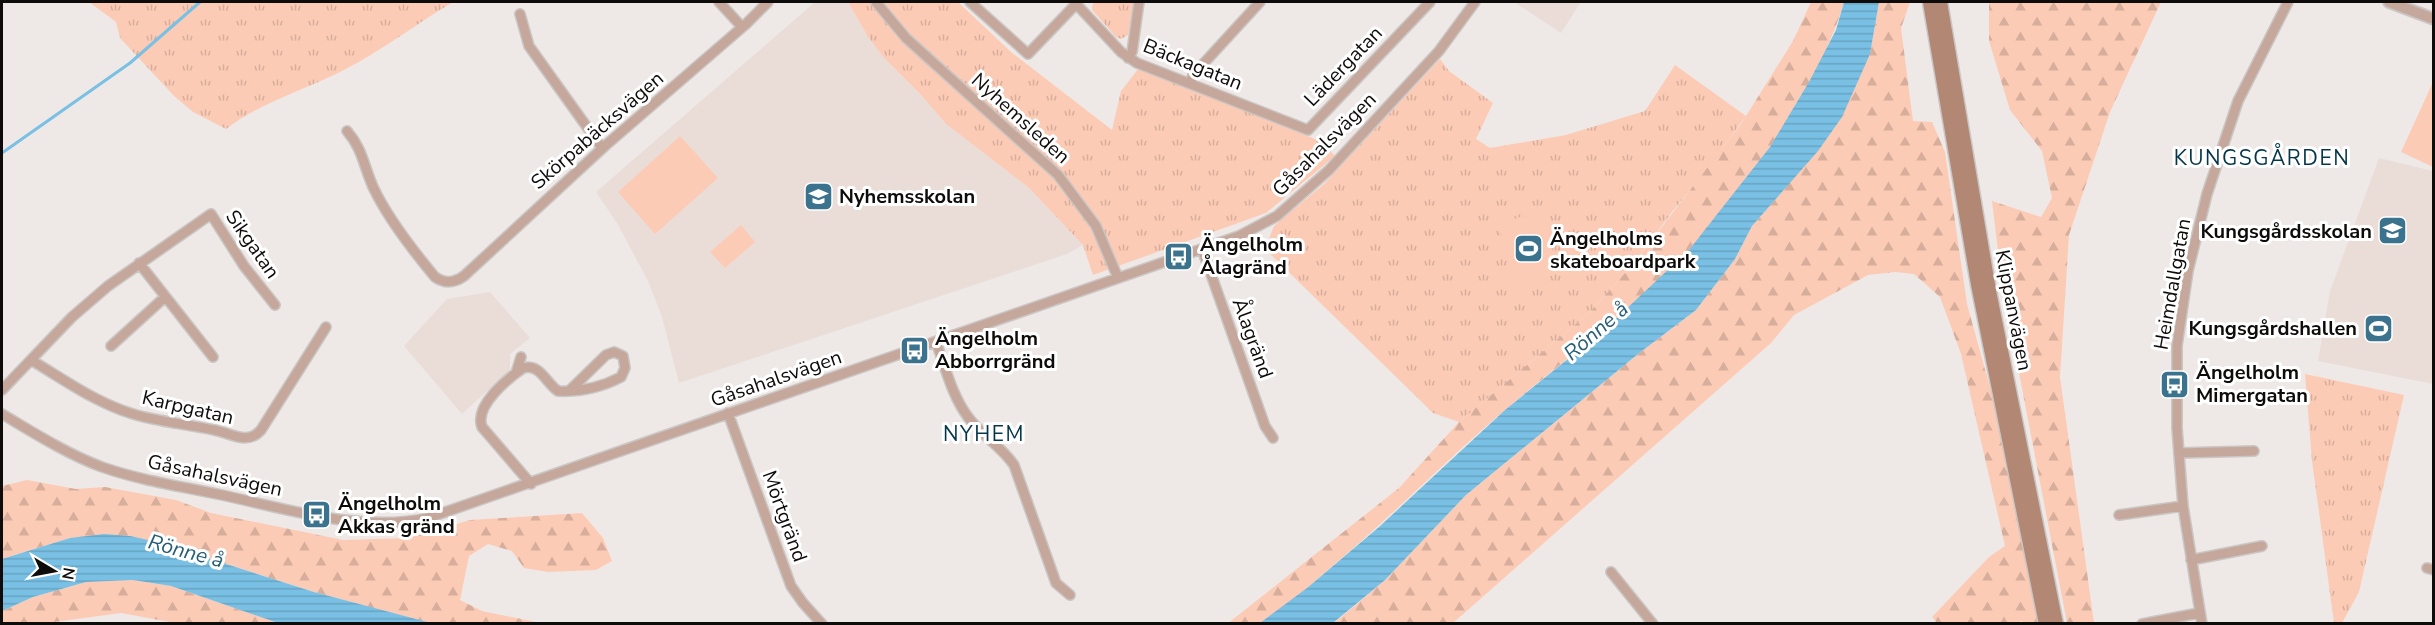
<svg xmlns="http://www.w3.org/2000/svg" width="2435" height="625" font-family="'Nunito Sans',sans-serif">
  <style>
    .built { fill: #eaddd7 }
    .grass { fill: url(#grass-tufts) }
    .forest { fill: url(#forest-firs) }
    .pitch { fill: #fccbb6 }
    .water { fill: url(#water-rules) }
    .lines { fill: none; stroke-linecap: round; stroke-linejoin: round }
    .stream { stroke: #79c0e4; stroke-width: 3 }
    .minor-casing { stroke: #cac6c4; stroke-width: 12 }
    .tertiary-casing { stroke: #cac6c4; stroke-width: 14 }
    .secondary-casing { stroke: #cac6c4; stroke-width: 15 }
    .minor { stroke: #c5a89b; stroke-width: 9 }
    .tertiary { stroke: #c5a89b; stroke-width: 10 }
    .secondary { stroke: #b28774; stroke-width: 12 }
    .labels { text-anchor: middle; stroke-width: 6; stroke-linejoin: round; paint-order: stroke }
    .street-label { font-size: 20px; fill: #0e0c0b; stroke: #fff }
    .poi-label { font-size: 20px; font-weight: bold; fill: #0e0c0b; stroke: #fff; text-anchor: start }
    .neighbourhood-label { font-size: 21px; letter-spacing: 1.5px; fill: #043549; stroke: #fff }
    .water-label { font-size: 21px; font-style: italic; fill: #265d76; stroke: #fff }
  </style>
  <defs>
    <pattern id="grass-tufts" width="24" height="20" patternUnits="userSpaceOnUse" patternTransform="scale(1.5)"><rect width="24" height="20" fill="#fccbb6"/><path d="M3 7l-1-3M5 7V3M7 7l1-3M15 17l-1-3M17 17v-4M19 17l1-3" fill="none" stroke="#d7ad9b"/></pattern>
    <pattern id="forest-firs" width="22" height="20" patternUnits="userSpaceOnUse" patternTransform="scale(1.5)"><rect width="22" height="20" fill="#fccbb6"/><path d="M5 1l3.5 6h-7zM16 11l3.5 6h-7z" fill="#d7ad9b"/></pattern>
    <pattern id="water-rules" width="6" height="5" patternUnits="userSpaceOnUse" patternTransform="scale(1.5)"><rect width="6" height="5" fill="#79c0e4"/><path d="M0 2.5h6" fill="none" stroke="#67a4c2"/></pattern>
  </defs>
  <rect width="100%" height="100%" fill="#eee9e7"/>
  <path class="built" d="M 815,2 L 848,2 L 868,37 L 884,58 L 922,96 L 946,124 L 1029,188 L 1083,245 L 1067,254 L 679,383 L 662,317 L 648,281 L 617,223 L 596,192 Z
    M 1519,2 L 1581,2 L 1561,33 L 1517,4 Z
    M 2379,158 L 2433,171 L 2433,384 L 2318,361 L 2330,291 Z
    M 490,292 L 530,338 L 510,354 L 510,370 L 462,414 L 404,346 L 447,299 Z"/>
  <path class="grass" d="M 89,2 L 453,2 C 416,24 383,50 344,70 C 305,90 261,102 226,129 L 193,112 L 174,96 L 120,38 L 116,22 Z
    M 848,2 L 958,2 L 1011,52 L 1112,130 L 1121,91 L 1139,68 L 1308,136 L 1323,143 L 1335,156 L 1266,213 L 1093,275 L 1083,245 L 1029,188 L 946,124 L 922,96 L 884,58 L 868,37 Z
    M 1093,2 L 1134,2 L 1128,35 L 1121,39 L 1116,37 L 1092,10 Z
    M 1440,59 L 1449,71 L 1493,103 L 1476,139 L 1490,148 L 1566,135 L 1645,111 L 1675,65 L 1746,116 L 1706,171 L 1672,212 L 1634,263 L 1589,313 L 1459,422 L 1433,413 L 1265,249 L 1274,226 L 1324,184 Z
    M 2305,374 L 2404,395 L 2359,592 L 2342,623 L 2334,623 L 2312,461 Z"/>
  <path class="forest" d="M 1811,2 L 1844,2 C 1819,87 1749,183 1689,250 C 1635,310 1566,358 1505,410 C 1445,461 1390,518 1330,568 C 1309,586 1287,607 1263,622 C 1255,625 1237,623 1227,624 L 1399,488 L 1459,422 L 1589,313 L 1634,263 L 1741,124 L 1793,41 Z
    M 1879,2 L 1910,2 L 1901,28 L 1913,121 L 1932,122 L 1945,152 L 1967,304 L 1997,413 L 2038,623 L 2023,623 L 2022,621 L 2014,624 L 1937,623 L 1932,617 L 1989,557 L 2005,546 L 1961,354 L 1940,297 L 1914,274 L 1895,272 L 1868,275 L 1794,315 L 1771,343 L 1453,623 L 1333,624 L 1385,580 L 1466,495 L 1638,354 L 1696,310 L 1735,259 L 1752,226 L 1798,173 L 1870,54 Z
    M 1989,2 L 2161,2 L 2110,112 L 2069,235 L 2060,377 L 2094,623 L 2067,623 L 2002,284 L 1992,201 L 2041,217 L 2052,198 L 2042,151 L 2010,110 L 1989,41 Z
    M 27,480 L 76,489 L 105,487 L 176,500 L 211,513 L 343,540 L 408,538 L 470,520 L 582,513 L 603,538 L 612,561 L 596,570 L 548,572 L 524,568 L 512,551 L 488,544 L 469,556 L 460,600 L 482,611 L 541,623 L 431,624 L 314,592 L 157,542 L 70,538 L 2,559 L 2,486 Z
    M 133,580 L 171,586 L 278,623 L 175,623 L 121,613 L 47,623 L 2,624 L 2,611 L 33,597 L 86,582 Z"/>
  <path class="pitch" d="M 2433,82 L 2433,167 L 2401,152 Z
    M 680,136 L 718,178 L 655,234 L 618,192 Z
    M 1540,211 L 1560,273 L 1517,287 L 1498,224 Z
    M 741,225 L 755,242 L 725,268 L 710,252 Z"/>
  <path class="water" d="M 1844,2 L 1879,2 L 1870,54 L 1842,117 L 1818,151 L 1752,226 L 1735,259 L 1696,310 L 1638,354 L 1466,495 L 1385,580 L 1333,623 L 1260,623 L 1307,588 L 1379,527 L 1505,410 L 1605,329 L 1689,250 L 1770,147 L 1809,82 L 1836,30 Z
    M 104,534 L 130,536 L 157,542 L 314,592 L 431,623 L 278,623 L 171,586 L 133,580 L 86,582 L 33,597 L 2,611 L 2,559 L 70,538 Z"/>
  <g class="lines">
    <path class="stream" d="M 2,153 L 130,63 L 200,2"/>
    <defs>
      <path id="minor" d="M 719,2 L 742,27
        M 876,2 L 906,38 L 1058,175 L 1096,226 L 1118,278
        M 970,2 L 1028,54 L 1078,2
        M 1080,8 L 1121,52 L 1137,63 L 1308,130 L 1430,2
        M 520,14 L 529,46 L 602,148
        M 1128,58 L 1132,52 L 1139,2
        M 1190,83 L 1193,75 L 1260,2
        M 347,131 C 363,149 364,168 374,189 C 388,218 415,253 435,277 C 445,284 454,283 464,276 L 606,145 L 746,24 L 768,2
        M 1202,249 L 1265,426 L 1273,438
        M 139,263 L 213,357
        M 936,342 C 945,366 952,396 968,417 C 981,435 1001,446 1014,465 L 1056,583 L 1070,595
        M 111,346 L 165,297
        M 31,360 C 63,379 96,403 133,414 C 159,422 187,424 214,430 C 231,433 247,446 261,430 L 326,327
        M 516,373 L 521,357
        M 2,390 L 72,317 L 108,286 L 211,214 L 244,266 L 275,305
        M 728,413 L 791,586 L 803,603 L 822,624
        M 2,414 C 34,433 67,454 102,467 C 139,480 179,486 217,494 C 285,508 358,533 428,518 L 1239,236 L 1277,216 L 1329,170 L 1439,51 L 1475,2
        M 2179,453 L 2254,451
        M 531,484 L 482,427 C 474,406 507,379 523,368 C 540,363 546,383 558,391 C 579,392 602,387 621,377 L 625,368 L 623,356 L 614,352 L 606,355 L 569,391
        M 2119,515 L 2183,506
        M 2191,560 L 2262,546
        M 2427,568 L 2434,570
        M 1611,572 L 1653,624
        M 2142,624 L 2199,613
        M 2202,624 L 2183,506 L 2177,428 L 2177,346 L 2188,271 L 2207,194 L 2238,101 L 2288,2"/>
      <path id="tertiary" d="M 2389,2 L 2434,19"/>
      <path id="secondary" d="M 1929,2 L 1977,284 L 2045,624
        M 1941,2 L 1990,291 L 2057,624"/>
    </defs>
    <use href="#minor" class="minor-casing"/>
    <use href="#tertiary" class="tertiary-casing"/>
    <use href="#secondary" class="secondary-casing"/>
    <use href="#minor" class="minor"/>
    <use href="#tertiary" class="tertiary"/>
    <use href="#secondary" class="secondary"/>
  </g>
  <defs>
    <symbol id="school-square" viewBox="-11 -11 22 22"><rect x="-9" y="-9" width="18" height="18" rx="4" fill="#3b728d" stroke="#fff"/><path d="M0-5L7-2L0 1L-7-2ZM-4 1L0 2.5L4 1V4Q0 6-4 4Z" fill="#fff"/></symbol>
    <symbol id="stadium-square" viewBox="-11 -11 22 22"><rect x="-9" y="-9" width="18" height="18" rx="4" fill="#3b728d" stroke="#fff"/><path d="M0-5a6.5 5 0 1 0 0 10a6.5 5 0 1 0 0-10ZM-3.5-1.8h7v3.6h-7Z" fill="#fff"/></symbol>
    <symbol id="bus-square" viewBox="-11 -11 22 22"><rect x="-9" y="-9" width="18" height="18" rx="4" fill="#3b728d" stroke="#fff"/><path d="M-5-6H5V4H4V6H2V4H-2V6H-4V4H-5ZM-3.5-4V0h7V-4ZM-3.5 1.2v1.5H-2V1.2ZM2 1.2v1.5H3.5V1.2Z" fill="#fff"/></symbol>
  </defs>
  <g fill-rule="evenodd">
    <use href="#school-square" x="802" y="180" width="33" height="33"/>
    <use href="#school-square" x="2376" y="214" width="33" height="33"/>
    <use href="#stadium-square" x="1512" y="232" width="33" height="33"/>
    <use href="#bus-square" x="1162" y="240" width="33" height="33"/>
    <use href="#stadium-square" x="2362" y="312" width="33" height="33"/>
    <use href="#bus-square" x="898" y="334" width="33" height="33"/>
    <use href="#bus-square" x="2158" y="368" width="33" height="33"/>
    <use href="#bus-square" x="300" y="498" width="33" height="33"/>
  </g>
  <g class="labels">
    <g class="street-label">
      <text transform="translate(1193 64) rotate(22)" y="7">Bäckagatan</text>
      <text transform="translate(1343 66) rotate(-46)" y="7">Lädergatan</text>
      <text transform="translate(1021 118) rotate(42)" y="7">Nyhemsleden</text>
      <text transform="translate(597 130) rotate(-41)" y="7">Skörpabäcksvägen</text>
      <text transform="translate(1324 144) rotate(-45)" y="7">Gåsahalsvägen</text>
      <text transform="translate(253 244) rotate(55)" y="7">Sikgatan</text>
      <text transform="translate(2172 284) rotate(-80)" y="7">Heimdallgatan</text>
      <text transform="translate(2014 310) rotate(79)" y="7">Klippanvägen</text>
      <text transform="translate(1253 338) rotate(70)" y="7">Ålagränd</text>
      <text transform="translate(776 378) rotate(-19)" y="7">Gåsahalsvägen</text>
      <text transform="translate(188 407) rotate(13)" y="7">Karpgatan</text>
      <text transform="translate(215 475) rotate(12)" y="7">Gåsahalsvägen</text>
      <text transform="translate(785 516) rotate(70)" y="7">Mörtgränd</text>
    </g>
    <g class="poi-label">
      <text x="839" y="203">Nyhemsskolan</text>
      <text x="2372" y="238" text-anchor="end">Kungsgårdsskolan</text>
      <text x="1550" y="245">Ängelholms<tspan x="1550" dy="23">skateboardpark</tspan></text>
      <text x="1200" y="251">Ängelholm<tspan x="1200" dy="23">Ålagränd</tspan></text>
      <text x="2357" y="335" text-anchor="end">Kungsgårdshallen</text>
      <text x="935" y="345">Ängelholm<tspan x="935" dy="23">Abborrgränd</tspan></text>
      <text x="2196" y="379">Ängelholm<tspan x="2196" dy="23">Mimergatan</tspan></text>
      <text x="338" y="510">Ängelholm<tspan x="338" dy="23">Akkas gränd</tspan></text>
    </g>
    <g class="neighbourhood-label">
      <text x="2262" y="165">KUNGSGÅRDEN</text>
      <text x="984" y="441">NYHEM</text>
    </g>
    <g class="water-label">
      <text transform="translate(1596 331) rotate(-41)" y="7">Rönne å</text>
      <text transform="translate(186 551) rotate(15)" y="7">Rönne å</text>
    </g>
  </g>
  <rect width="2435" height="625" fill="none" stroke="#0e0c0b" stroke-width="6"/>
  <g transform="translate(54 571) rotate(100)" stroke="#ffffff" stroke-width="4.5" paint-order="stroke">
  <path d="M0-4.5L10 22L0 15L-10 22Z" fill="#0e0c0b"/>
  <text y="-9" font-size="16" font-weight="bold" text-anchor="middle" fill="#0e0c0b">N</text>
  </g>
</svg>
